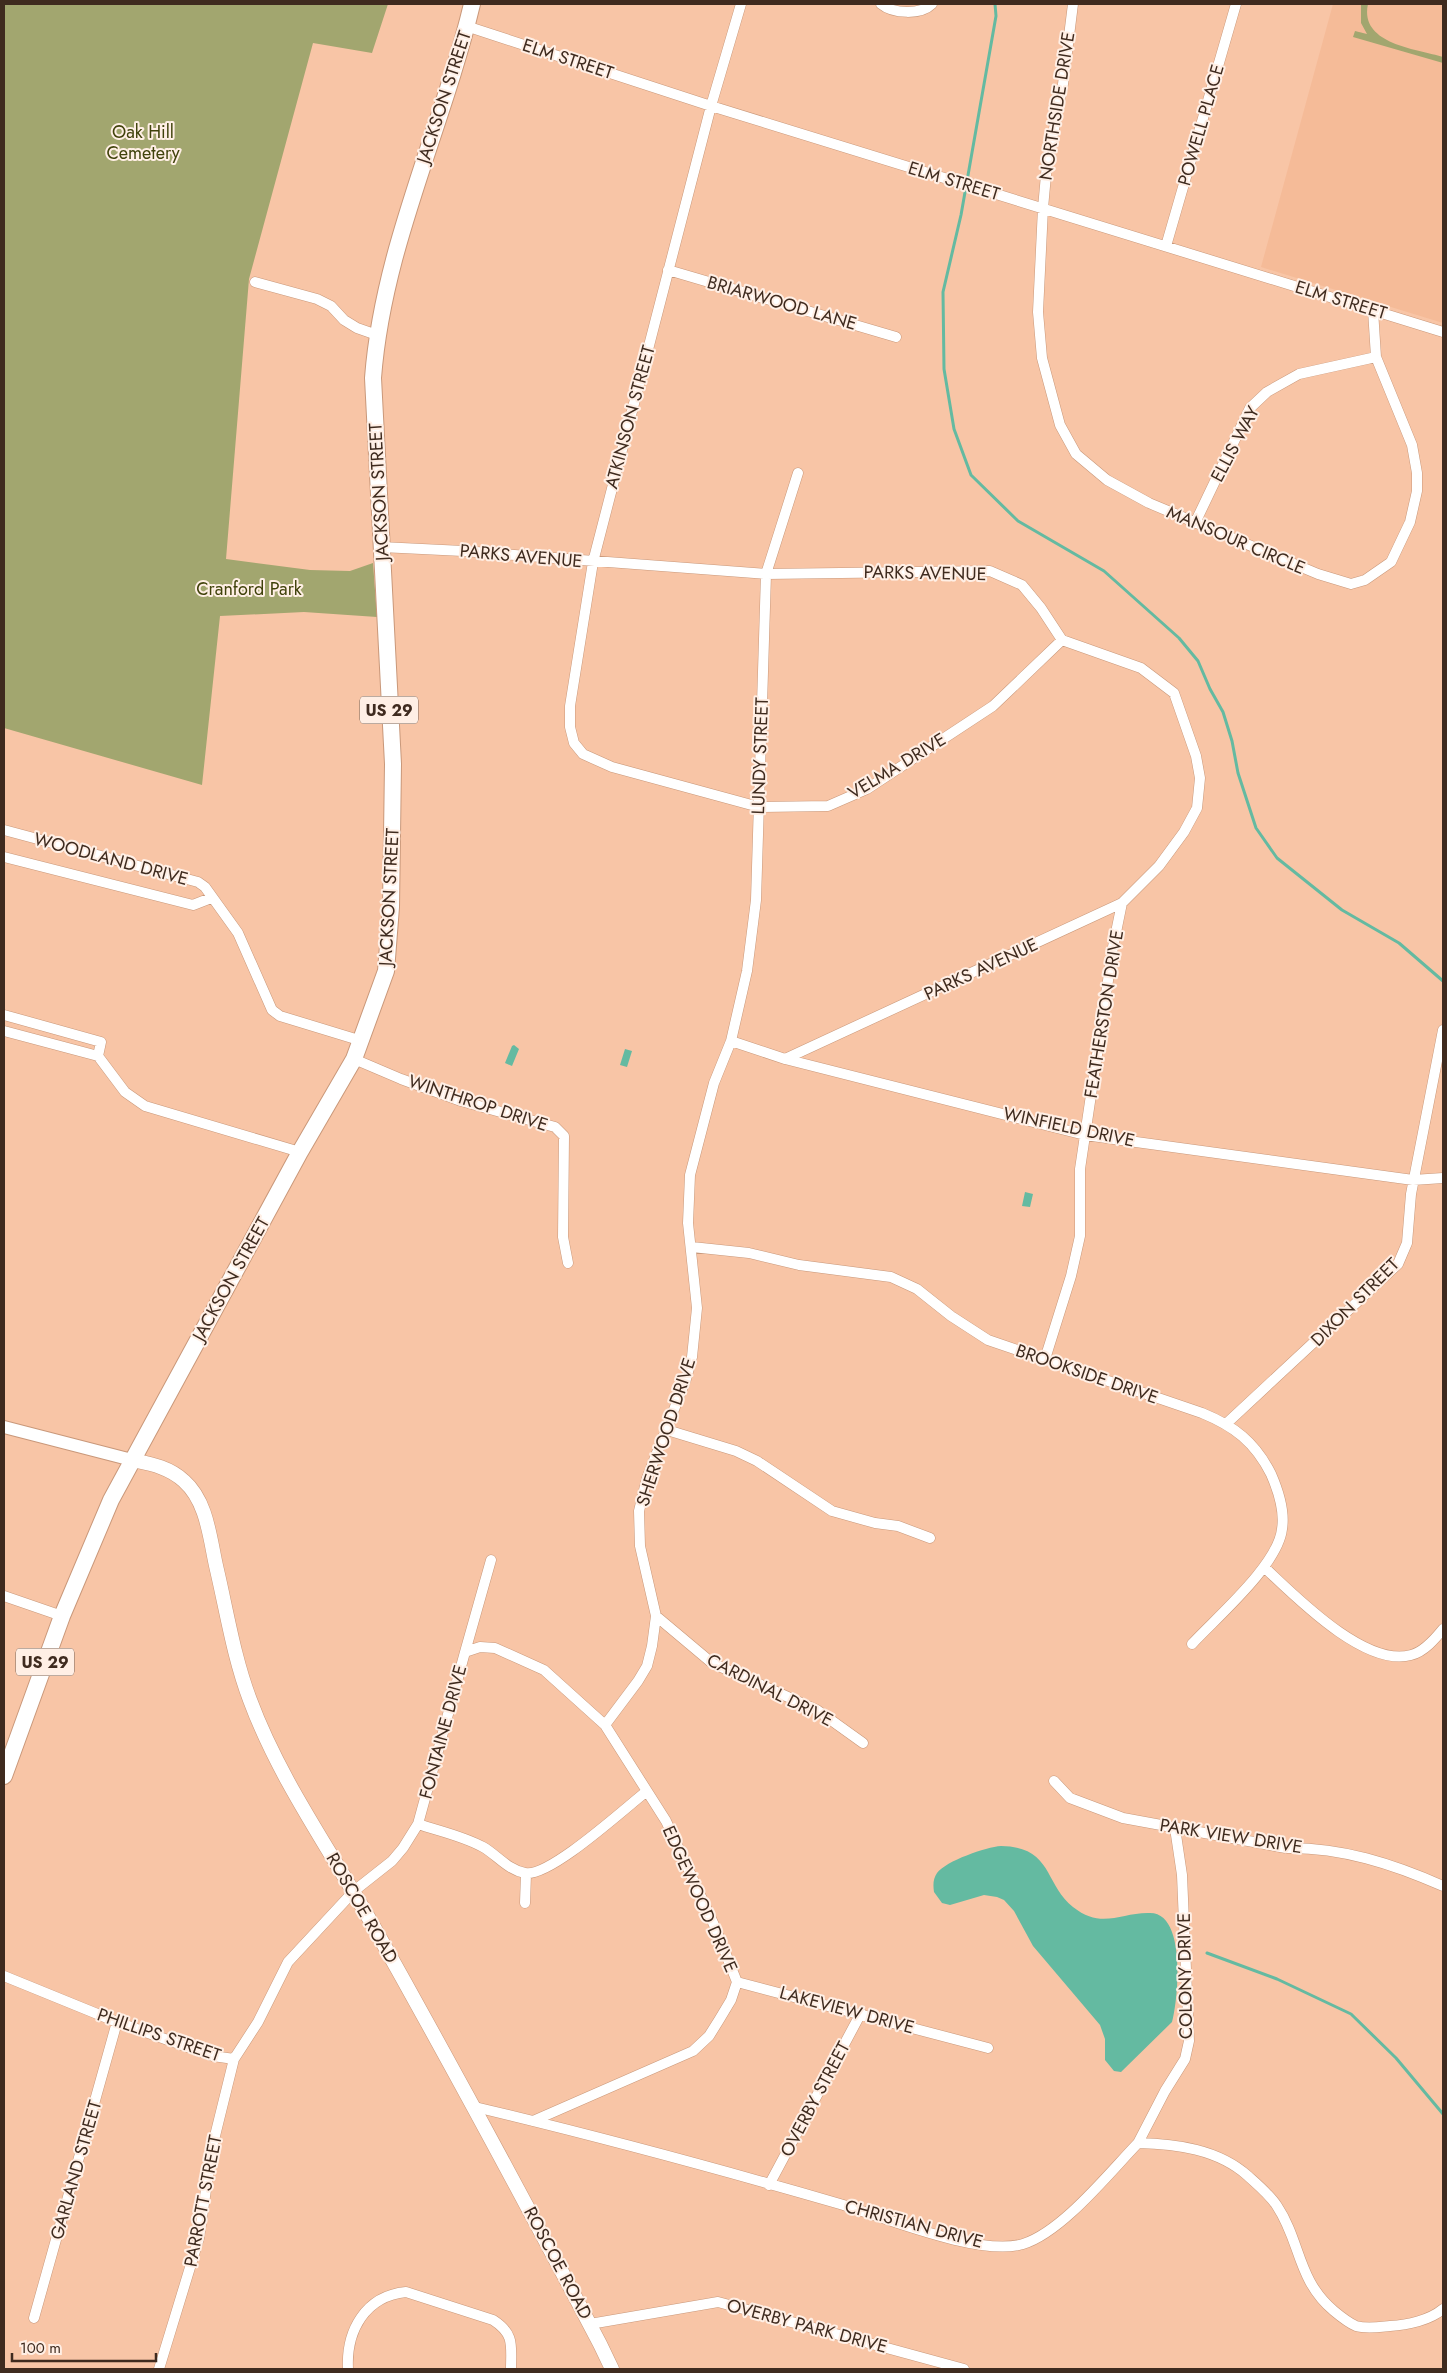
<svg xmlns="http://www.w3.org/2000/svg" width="1447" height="2373" font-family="Jost,sans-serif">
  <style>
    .built { fill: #f5bb98 }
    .green { fill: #a2a66f }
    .water { fill: #64baa1 }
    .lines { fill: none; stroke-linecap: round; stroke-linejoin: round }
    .stream { stroke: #64baa1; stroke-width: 3 }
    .minor-casing { stroke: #c9987a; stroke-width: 11 }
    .tertiary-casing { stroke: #c9987a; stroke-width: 14 }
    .secondary-casing { stroke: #c9987a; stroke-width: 15 }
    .primary-casing { stroke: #c9987a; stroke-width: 18 }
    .minor { stroke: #fff; stroke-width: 10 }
    .tertiary { stroke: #fff; stroke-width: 12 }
    .secondary { stroke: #fff; stroke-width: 14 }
    .primary { stroke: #fff; stroke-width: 16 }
    .labels { text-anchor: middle; stroke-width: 4; stroke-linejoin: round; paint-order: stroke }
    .shield { fill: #ffefe5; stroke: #79665a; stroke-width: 1 }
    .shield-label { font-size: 16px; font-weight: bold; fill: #3f2b1f }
    .street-label { font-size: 18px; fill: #3f2b1f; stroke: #ffefe5 }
    .park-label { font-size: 18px; fill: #40420b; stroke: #ffefe5 }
  </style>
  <rect width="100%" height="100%" fill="#f8c5a6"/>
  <path class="built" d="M 1333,4 L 1443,4 L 1443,323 L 1261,267 Z"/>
  <path class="green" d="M 4,4 L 388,4 L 372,53 L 313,43 L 249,279 L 226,559 L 310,570 L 350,571 L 373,563 L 377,617 L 304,612 L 220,616 L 202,785 L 4,728 Z
    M 1361,4 L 1368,4 C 1359,44 1416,49 1443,57 L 1443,63 L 1353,37 L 1355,31 L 1367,34 L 1361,23 Z"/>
  <path class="water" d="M 514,1045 L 519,1049 L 512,1066 L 505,1063 L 512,1046 Z
    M 625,1049 L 632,1051 L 627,1067 L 620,1065 Z
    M 1025,1192 L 1033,1194 L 1030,1207 L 1022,1206 Z
    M 1001,1846 C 1053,1847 1044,1884 1073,1907 C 1102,1930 1121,1912 1150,1913 C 1187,1913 1178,2000 1172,2022 L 1121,2072 L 1114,2071 L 1105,2060 L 1105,2039 L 1100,2025 L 1033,1946 L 1014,1911 L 1004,1900 L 997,1897 L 984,1895 L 950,1905 L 942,1903 L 934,1892 C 933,1885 933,1879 937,1873 C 946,1861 986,1847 1001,1846 Z"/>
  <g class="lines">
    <path class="stream" d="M 995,4 L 996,16 L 961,215 L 943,292 L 944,369 L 954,429 L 971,475 L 1018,521 L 1104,571 L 1179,638 L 1198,661 L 1210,689 L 1223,712 L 1232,741 L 1238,773 L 1256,828 L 1277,858 L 1342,910 L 1399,943 L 1443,981
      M 1207,1953 L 1277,1979 L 1351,2014 L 1396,2058 L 1443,2114"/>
    <defs>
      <path id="minor" d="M 741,4 L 711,106 L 593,562 L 570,706 L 570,727 L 574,743 L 583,754 L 612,767 L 759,807 L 828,806 L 867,789 L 993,706 L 1062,640
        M 881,4 C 893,14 921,15 932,4
        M 1073,4 L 1063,84 L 1047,164 L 1043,208 L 1038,312 L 1042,358 L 1060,425 L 1076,454 L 1107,480 L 1149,503 L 1318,574 L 1351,584 L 1365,580 L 1391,562 L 1410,522 L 1417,491 L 1417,473 L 1412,445 L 1376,357 L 1373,310
        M 466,26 L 711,106 L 1443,332
        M 1166,246 L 1236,4
        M 668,270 L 896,337
        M 255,282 L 317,299 L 331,306 L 344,320 L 357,328 L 377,335
        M 1195,523 L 1250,408 L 1267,392 L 1299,374 L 1376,357
        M 381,547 L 463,551 L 766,574 L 990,571 L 1022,585 L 1041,608 L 1062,640 L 1141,668 L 1174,693 L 1196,756 L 1200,778 L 1197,808 L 1184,832 L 1159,866 L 1122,903 L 785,1059
        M 4,830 L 198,882 L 205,887 L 238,933 L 272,1010 L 280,1016 L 362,1041
        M 4,857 L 193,905 L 211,898
        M 4,1015 L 101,1042 L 98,1056 L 4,1031
        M 731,1041 L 785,1059 L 1085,1135 L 1413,1180 L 1443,1178
        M 98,1056 L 125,1092 L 145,1106 L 300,1152
        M 354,1059 L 401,1079 L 461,1101 L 555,1127 L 564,1136 L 563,1237 L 568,1263
        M 692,1247 L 749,1253 L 799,1265 L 891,1277 L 917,1289 L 951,1316 L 988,1340 L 1202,1413 C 1234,1426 1255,1442 1271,1474 C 1278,1490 1285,1511 1282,1529 C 1278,1565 1217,1617 1192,1644
        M 1045,1359 L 1071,1276 L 1080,1236 L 1080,1169 L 1113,947 L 1122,903
        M 1227,1423 L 1398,1264 L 1407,1243 L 1411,1194 L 1443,1030
        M 667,1430 L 736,1451 L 757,1461 L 832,1511 L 875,1523 L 898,1526 L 930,1538
        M 1264,1567 C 1295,1596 1365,1668 1411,1655 C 1424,1652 1435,1639 1443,1629
        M 4,1596 L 62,1616
        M 656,1616 L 712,1663 L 817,1710 L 863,1743
        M 465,1652 L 491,1560
        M 605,1725 L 638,1681 L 647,1666 L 652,1646 L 656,1616 L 640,1546 L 639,1511 L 647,1478 L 686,1379 L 692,1357 L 697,1308 L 688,1223 L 690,1175 L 714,1083 L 731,1041 L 747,971 L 756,900 L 766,574 L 798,473
        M 1054,1781 L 1070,1798 L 1123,1818 L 1286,1848 C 1341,1847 1393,1864 1443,1886
        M 418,1824 C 439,1831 463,1836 483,1847 C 497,1855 508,1870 525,1873 C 549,1878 625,1808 647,1791
        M 525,1903 L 526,1874
        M 4,1976 L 117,2022 L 213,2056 L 234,2059
        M 737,1982 L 988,2048
        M 475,2107 C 597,2136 719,2169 840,2204 C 884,2217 980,2257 1023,2244 C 1062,2232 1109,2173 1138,2143 C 1176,2144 1218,2149 1248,2176 C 1258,2185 1270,2195 1277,2206 C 1301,2242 1297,2280 1334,2311 C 1340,2316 1349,2323 1356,2326 C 1367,2329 1379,2327 1390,2326 C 1408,2325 1430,2320 1443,2309
        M 1138,2143 L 1165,2091 L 1185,2059 L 1189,2041 L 1182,1875 L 1175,1828
        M 769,2185 L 861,2013
        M 34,2318 L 117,2022
        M 590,2324 L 718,2302 L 964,2369
        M 159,2369 L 199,2238 L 212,2148 L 234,2059 L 258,2022 L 288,1962 L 354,1891 L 392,1861 L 403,1848 L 418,1824 L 465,1652 L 480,1647 L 495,1648 L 544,1670 L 605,1725 L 666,1821 L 715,1927 L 737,1982 L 731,2000 L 719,2020 L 709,2036 L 693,2051 L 533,2121
        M 348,2369 C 346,2331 365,2296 406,2292 L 493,2320 C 515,2334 511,2346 511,2369"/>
      <path id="tertiary" d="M 4,1427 L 132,1460"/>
      <path id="secondary" d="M 132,1460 C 151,1464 169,1467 184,1481 C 208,1502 210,1541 217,1570 C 227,1613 234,1658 250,1700 C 280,1781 333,1854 375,1929 C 452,2066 527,2205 600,2344 L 612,2369"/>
      <path id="primary" d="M 4,1776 L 62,1616 L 111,1500 L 300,1152 L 354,1059 L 386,971 L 391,907 L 393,764 L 373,378 C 383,247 442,130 472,4"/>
    </defs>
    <use href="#minor" class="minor-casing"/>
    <use href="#tertiary" class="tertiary-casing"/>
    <use href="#secondary" class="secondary-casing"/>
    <use href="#primary" class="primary-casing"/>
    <use href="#minor" class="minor"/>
    <use href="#tertiary" class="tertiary"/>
    <use href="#secondary" class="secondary"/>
    <use href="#primary" class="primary"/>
  </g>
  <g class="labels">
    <g class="shield">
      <rect x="360" y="696.5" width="58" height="27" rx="4"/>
      <rect x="16" y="1648.5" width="58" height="27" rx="4"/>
    </g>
    <g class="shield-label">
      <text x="389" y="716">US 29</text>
      <text x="45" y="1668">US 29</text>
    </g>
    <g class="street-label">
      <text transform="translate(568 59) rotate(18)" y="6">ELM STREET</text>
      <text transform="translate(444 97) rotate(-72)" y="6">JACKSON STREET</text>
      <text transform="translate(1057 106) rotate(-81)" y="6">NORTHSIDE DRIVE</text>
      <text transform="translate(1201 125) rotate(-74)" y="6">POWELL PLACE</text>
      <text transform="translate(954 181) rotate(17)" y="6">ELM STREET</text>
      <text transform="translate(1341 300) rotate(17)" y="6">ELM STREET</text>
      <text transform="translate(782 303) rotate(16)" y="6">BRIARWOOD LANE</text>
      <text transform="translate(630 417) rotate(-75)" y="6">ATKINSON STREET</text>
      <text transform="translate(1235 444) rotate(-62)" y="6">ELLIS WAY</text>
      <text transform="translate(379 492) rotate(-93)" y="6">JACKSON STREET</text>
      <text transform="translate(1236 540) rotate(23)" y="6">MANSOUR CIRCLE</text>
      <text transform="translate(521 556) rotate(5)" y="6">PARKS AVENUE</text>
      <text transform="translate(925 573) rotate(1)" y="6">PARKS AVENUE</text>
      <text transform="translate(760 756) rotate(-88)" y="6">LUNDY STREET</text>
      <text transform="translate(897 766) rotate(-31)" y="6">VELMA DRIVE</text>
      <text transform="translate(111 859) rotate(15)" y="6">WOODLAND DRIVE</text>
      <text transform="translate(389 897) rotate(-87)" y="6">JACKSON STREET</text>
      <text transform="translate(981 969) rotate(-25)" y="6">PARKS AVENUE</text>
      <text transform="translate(1104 1014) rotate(-81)" y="6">FEATHERSTON DRIVE</text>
      <text transform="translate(478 1103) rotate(18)" y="6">WINTHROP DRIVE</text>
      <text transform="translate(1069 1127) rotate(12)" y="6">WINFIELD DRIVE</text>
      <text transform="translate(231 1279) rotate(-61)" y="6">JACKSON STREET</text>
      <text transform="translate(1355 1302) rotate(-45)" y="6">DIXON STREET</text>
      <text transform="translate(1087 1374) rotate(19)" y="6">BROOKSIDE DRIVE</text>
      <text transform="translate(666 1432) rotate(-72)" y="6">SHERWOOD DRIVE</text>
      <text transform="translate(770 1690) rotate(27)" y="6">CARDINAL DRIVE</text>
      <text transform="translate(443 1732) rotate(-75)" y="6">FONTAINE DRIVE</text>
      <text transform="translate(1231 1836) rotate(9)" y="6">PARK VIEW DRIVE</text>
      <text transform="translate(700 1899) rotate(66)" y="6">EDGEWOOD DRIVE</text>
      <text transform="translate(362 1908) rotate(60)" y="6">ROSCOE ROAD</text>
      <text transform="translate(1185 1976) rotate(-91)" y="6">COLONY DRIVE</text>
      <text transform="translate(847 2010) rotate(15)" y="6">LAKEVIEW DRIVE</text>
      <text transform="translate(159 2035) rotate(19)" y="6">PHILLIPS STREET</text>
      <text transform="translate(815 2099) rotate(-62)" y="6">OVERBY STREET</text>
      <text transform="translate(76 2170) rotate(-74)" y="6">GARLAND STREET</text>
      <text transform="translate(203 2201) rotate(-79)" y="6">PARROTT STREET</text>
      <text transform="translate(914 2224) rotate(15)" y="6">CHRISTIAN DRIVE</text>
      <text transform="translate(558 2263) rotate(62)" y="6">ROSCOE ROAD</text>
      <text transform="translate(807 2326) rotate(15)" y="6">OVERBY PARK DRIVE</text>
    </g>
    <g class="park-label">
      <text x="143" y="138">Oak Hill<tspan x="143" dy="21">Cemetery</tspan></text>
      <text x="249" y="595">Cranford Park</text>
    </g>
  </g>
  <rect width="1447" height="2373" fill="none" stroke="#3f2b1f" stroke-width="10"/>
  <path d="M12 2353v8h144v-8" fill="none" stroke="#3f2b1f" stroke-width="2.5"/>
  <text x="20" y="2353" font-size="15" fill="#3f2b1f" stroke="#ffefe5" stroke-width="4" paint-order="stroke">100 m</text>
</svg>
